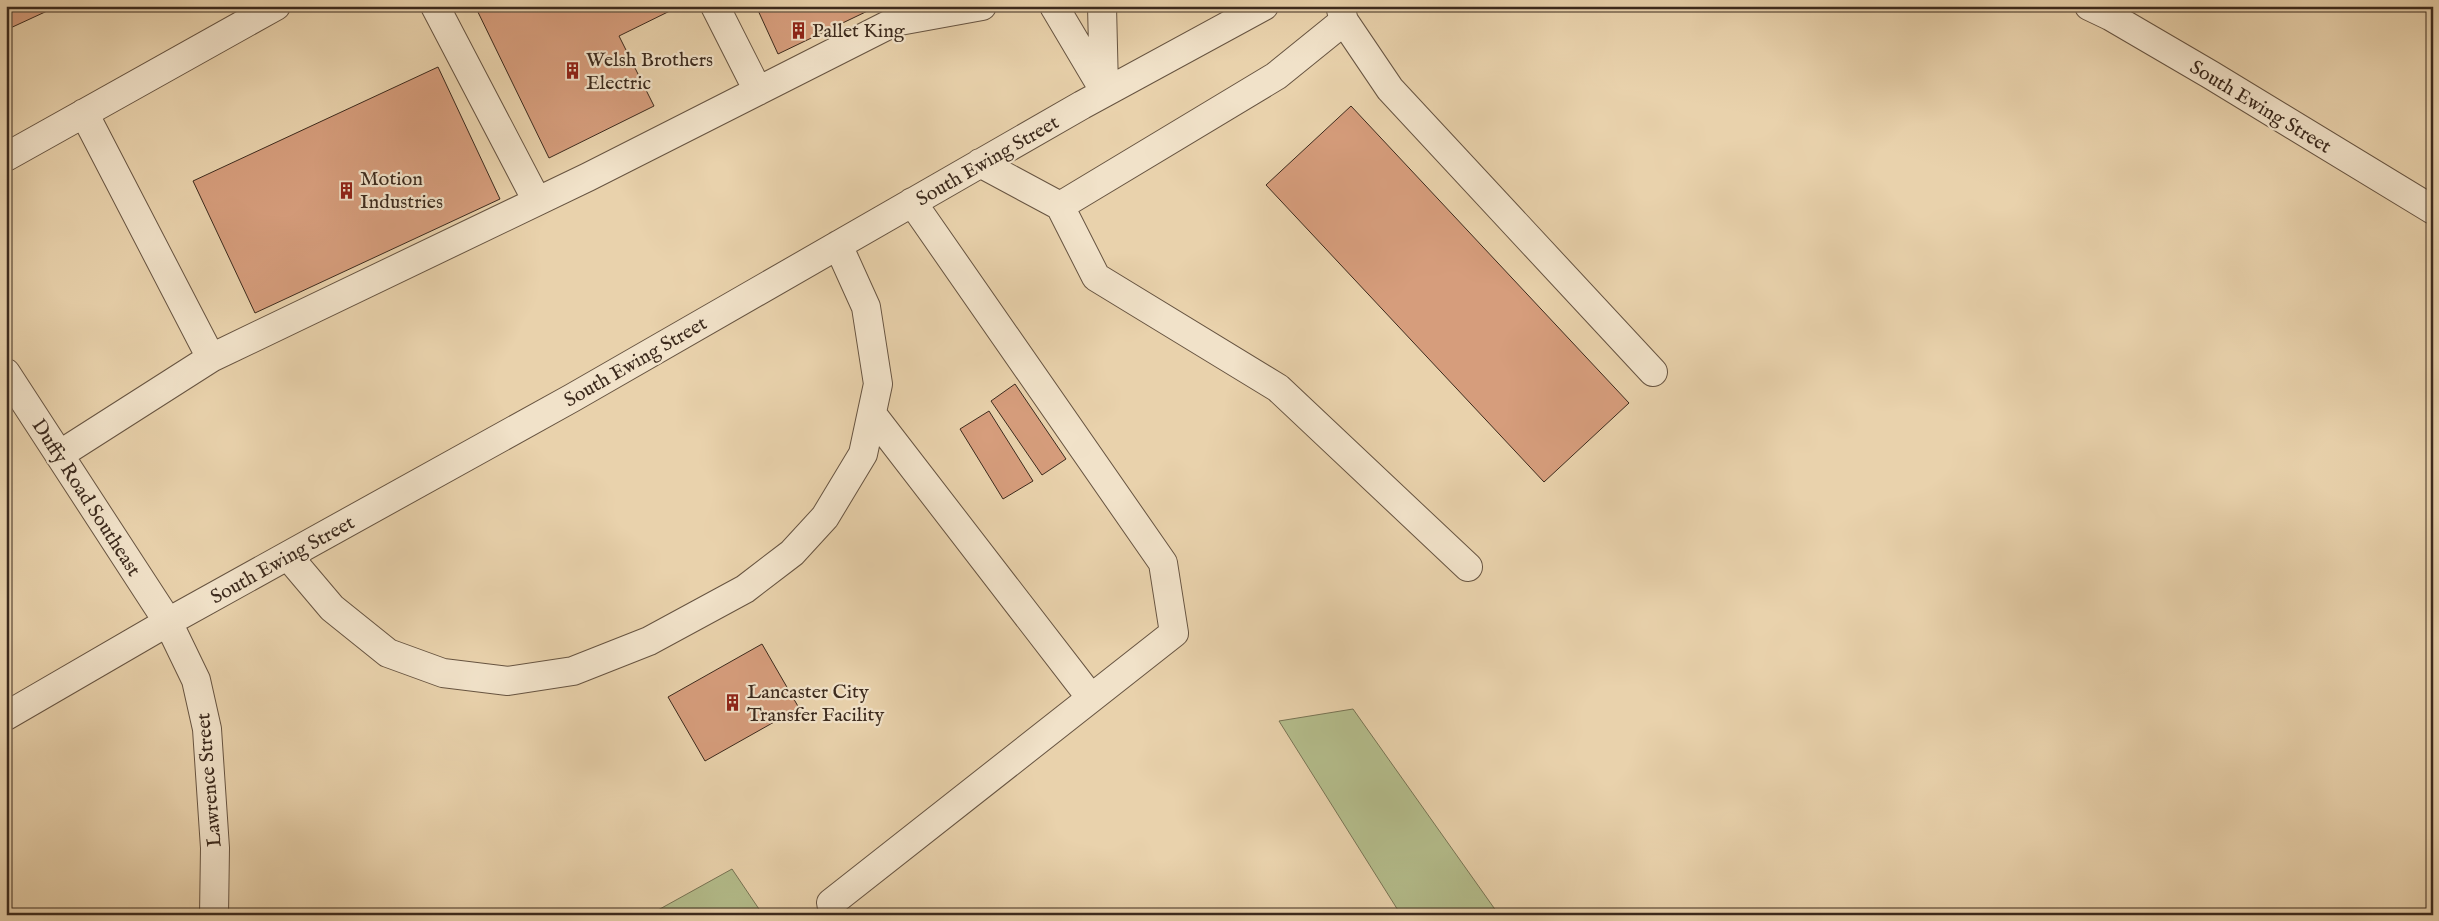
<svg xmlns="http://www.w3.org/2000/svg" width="2439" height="921" font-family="'IM FELL English',serif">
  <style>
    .green { fill: #b4bd8c; stroke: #787454 }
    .building { fill: #d69d7c; stroke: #3c2a1d }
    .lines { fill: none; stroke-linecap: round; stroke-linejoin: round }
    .minor-casing { stroke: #675441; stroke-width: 30 }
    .minor { stroke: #f1e2c9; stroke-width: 28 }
    .labels { text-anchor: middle; stroke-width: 4.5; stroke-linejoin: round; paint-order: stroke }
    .poi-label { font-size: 20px; fill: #3c2a1d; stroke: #f1e2c9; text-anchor: start }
    .street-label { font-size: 20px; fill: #3c2a1d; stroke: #f1e2c9 }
  </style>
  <rect width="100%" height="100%" fill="#e9d2ac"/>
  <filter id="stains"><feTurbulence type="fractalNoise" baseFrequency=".004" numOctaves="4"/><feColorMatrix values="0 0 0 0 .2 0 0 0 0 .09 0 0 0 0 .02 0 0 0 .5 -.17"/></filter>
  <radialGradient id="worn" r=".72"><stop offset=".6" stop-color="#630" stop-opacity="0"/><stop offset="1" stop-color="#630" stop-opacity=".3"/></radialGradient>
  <path class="green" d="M 1353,709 L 1499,915 L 1401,915 L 1279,721 Z
    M 732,869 L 763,915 L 649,915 Z"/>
  <path class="building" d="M 6,6 L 58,6 L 6,30 Z
    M 475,6 L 680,6 L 619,36 L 654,106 L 549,158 Z
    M 756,6 L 878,6 L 778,54 Z
    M 438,67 L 500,199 L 255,313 L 193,181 Z
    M 1351,106 L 1629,403 L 1544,482 L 1266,185 Z
    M 1015,384 L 1066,459 L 1042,475 L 991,401 Z
    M 989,411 L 1033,481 L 1003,499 L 960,429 Z
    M 762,644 L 799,708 L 705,761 L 668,697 Z"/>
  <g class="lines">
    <defs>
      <path id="minor" d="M 435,6 L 537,201
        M 715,6 L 758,91
        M 1054,6 L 1105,92
        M 1102,6 L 1104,88
        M 2089,6 L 2110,16 L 2211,75 L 2433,210
        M 1344,21 L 1390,89 L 1653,372
        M 84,113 L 211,358
        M 6,157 L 276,6
        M 980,163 L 1060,206 L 1276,76 L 1344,21 L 1340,6
        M 1060,206 L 1096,277 L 1278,388 L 1468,567
        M 6,373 L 168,622 L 196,680 L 207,729 L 215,848 L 214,915
        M 872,414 L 1091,698
        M 59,455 L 211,358 L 588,177 L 894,22 L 982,6
        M 288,556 L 332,608 L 388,653 L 443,673 L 508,681 L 573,671 L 649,641 L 745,589 L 792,553 L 825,517 L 863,454 L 878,384 L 866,307 L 838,245
        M 6,716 L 168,622 L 572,398 L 1082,105 L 1264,6
        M 831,903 L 1174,633 L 1163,563 L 912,202"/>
    </defs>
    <use href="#minor" class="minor-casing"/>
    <use href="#minor" class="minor"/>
  </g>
  <defs>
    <symbol id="building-bare" viewBox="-9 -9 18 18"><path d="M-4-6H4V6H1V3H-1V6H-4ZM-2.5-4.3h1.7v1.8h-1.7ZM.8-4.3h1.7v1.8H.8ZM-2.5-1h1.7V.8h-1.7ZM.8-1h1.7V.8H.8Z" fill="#8f2418" stroke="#f1e2c9" stroke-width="2.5" paint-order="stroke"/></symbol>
  </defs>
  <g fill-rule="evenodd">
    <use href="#building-bare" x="786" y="18" width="25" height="25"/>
    <use href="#building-bare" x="560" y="58" width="25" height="25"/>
    <use href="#building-bare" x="334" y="178" width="25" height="25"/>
    <use href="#building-bare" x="720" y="690" width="25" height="25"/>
  </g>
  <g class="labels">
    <g class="poi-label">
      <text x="812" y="37">Pallet King</text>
      <text x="586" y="66">Welsh Brothers<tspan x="586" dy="23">Electric</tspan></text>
      <text x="360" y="185">Motion<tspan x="360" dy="23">Industries</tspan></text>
      <text x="747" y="698">Lancaster City<tspan x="747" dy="23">Transfer Facility</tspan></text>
    </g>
    <g class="street-label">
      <text transform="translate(2261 106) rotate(31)" y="7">South Ewing Street</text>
      <text transform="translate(987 160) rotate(-30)" y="7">South Ewing Street</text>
      <text transform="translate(635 361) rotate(-30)" y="7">South Ewing Street</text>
      <text transform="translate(87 497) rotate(57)" y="7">Duffy Road Southeast</text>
      <text transform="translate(282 559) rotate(-29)" y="7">South Ewing Street</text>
      <text transform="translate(208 780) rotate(-95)" y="7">Lawrence Street</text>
    </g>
  </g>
  <rect width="2439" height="921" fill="none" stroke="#e9d2ac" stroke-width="25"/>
  <rect x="8" y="8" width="2424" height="906" fill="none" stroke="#3c2a1d" stroke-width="2.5"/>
  <rect x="12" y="12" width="2414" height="896" fill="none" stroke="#3c2a1d"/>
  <rect width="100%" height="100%" filter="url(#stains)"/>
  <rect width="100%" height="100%" fill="url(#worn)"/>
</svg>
